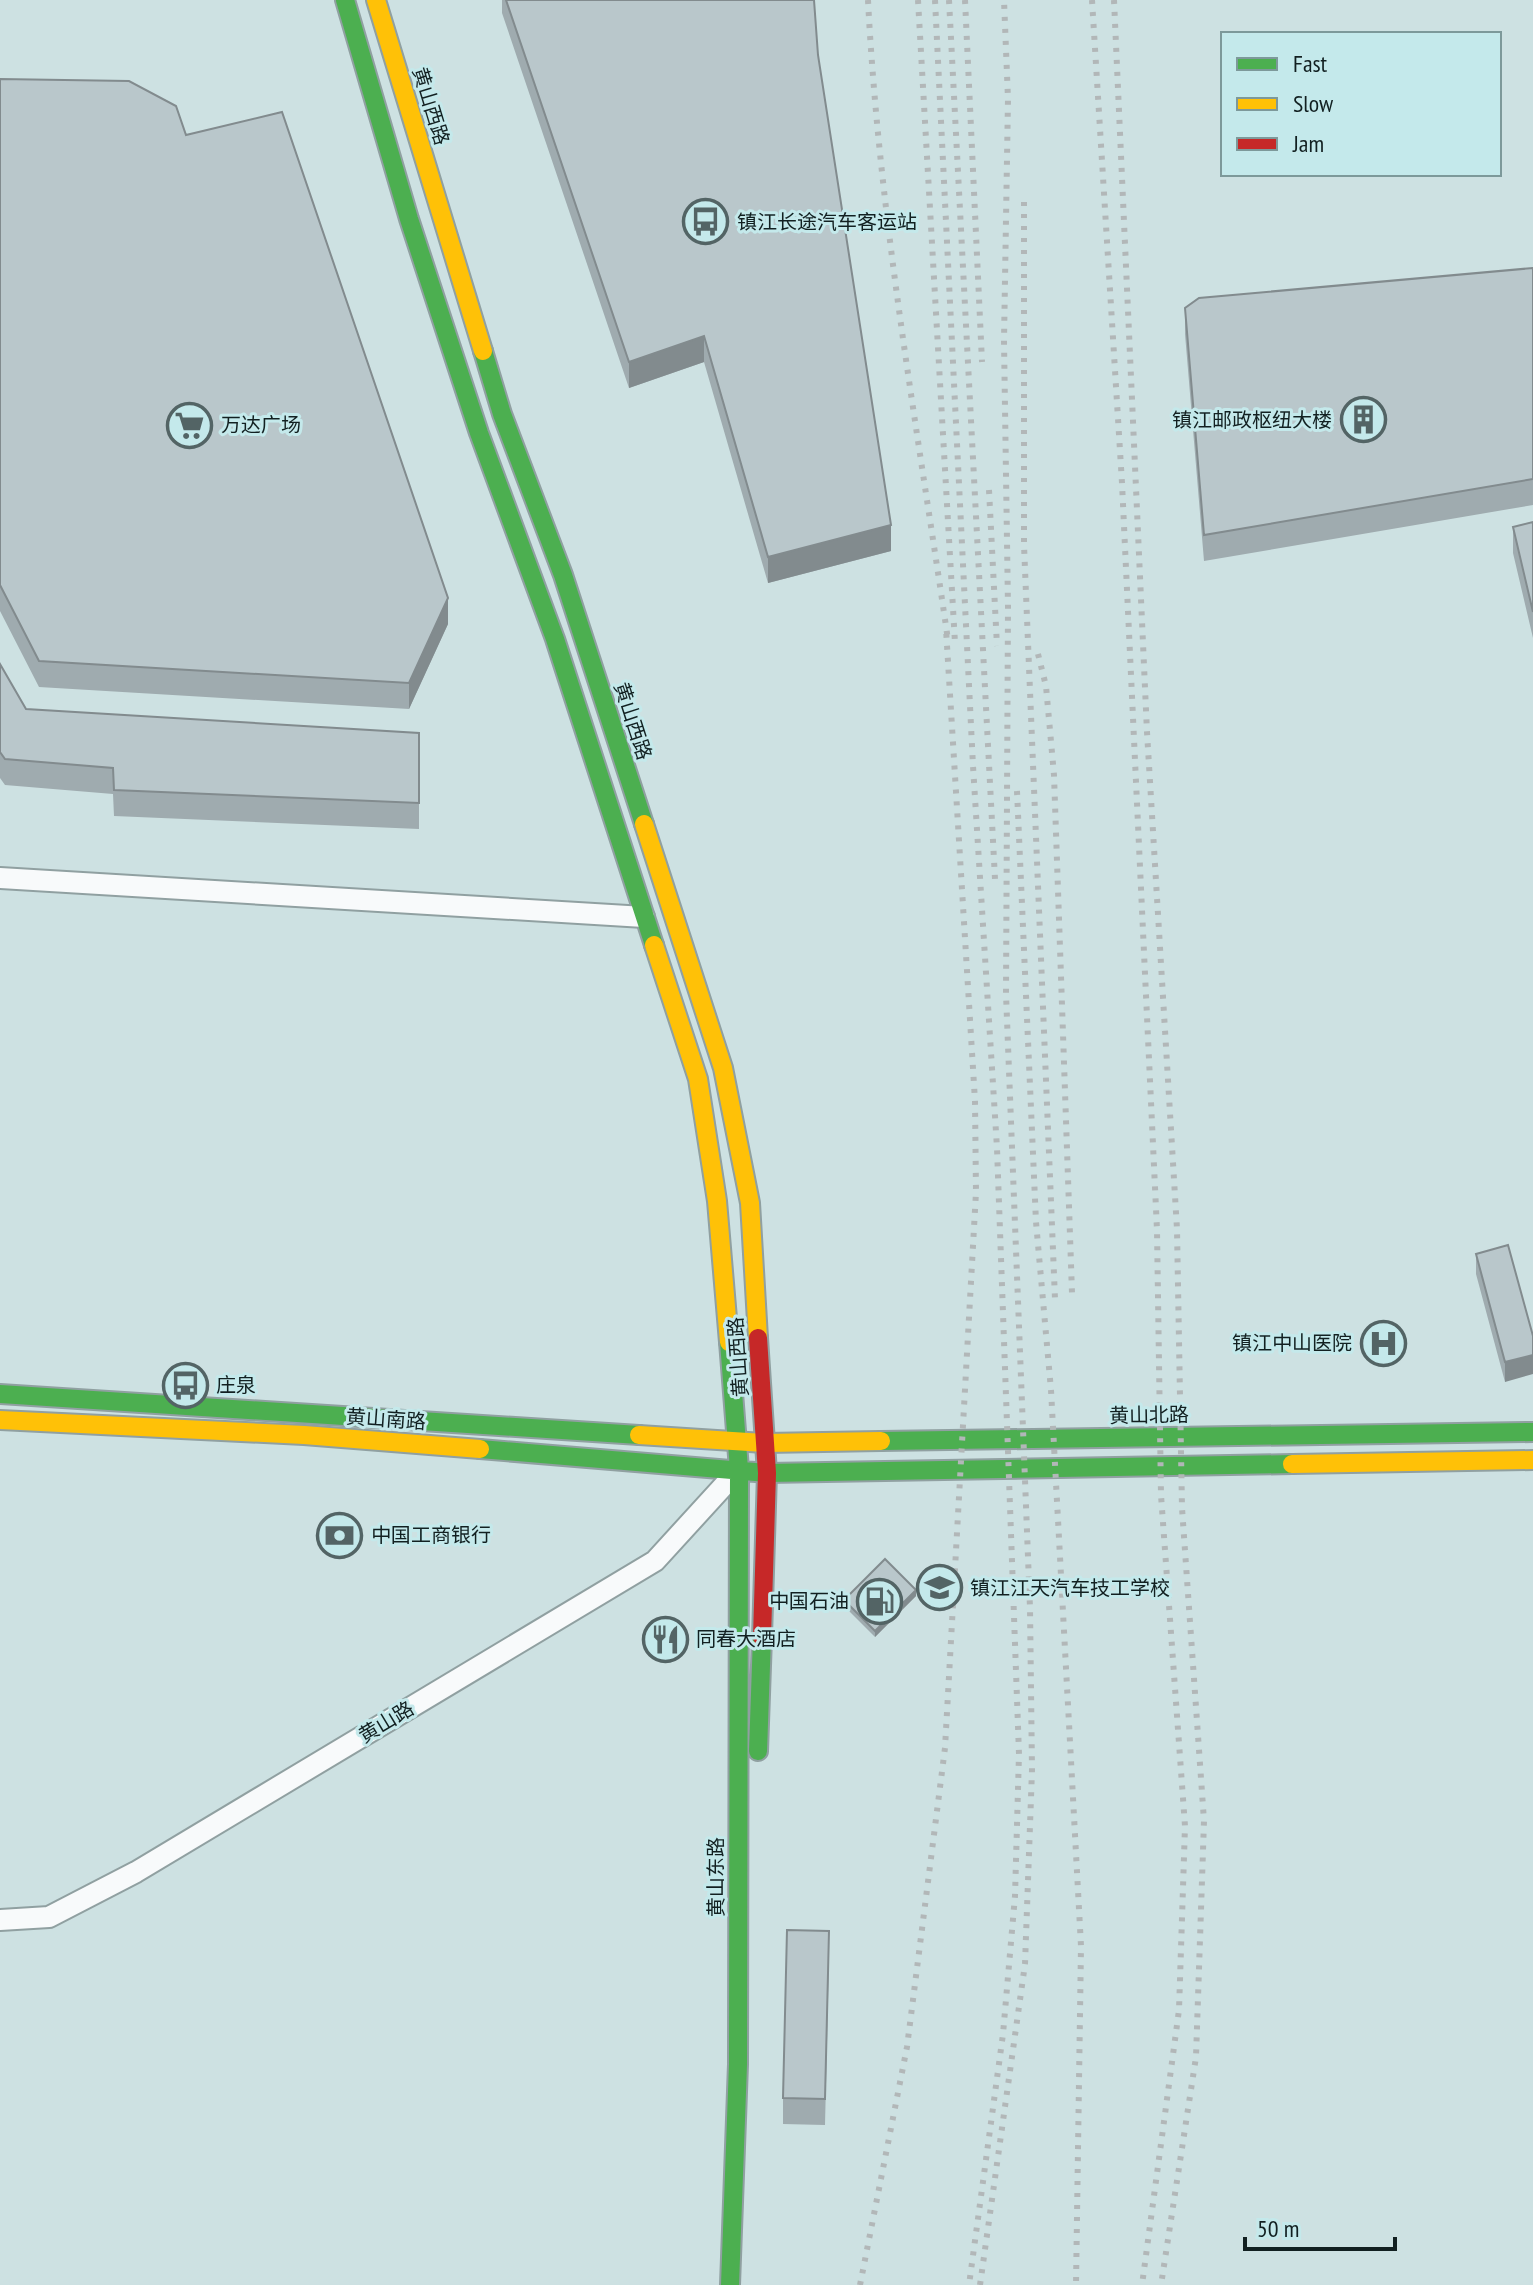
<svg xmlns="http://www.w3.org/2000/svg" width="1533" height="2285" font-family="'PT Sans Narrow','Noto Sans SC',sans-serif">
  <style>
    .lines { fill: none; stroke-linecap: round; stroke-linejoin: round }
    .street-casing { stroke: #90a0a1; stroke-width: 24 }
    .fast-casing { stroke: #90a0a1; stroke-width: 22 }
    .slow-casing { stroke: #90a0a1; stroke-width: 22 }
    .jam-casing { stroke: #90a0a1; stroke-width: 22 }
    .street { stroke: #f8fafb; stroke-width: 20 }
    .fast { stroke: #4caf50; stroke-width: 18 }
    .slow { stroke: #ffc107; stroke-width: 18 }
    .jam { stroke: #c62828; stroke-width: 18 }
    .rail { stroke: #b2b7b8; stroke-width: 6; stroke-dasharray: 4 8; stroke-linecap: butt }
    .wall { fill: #9fabaf }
    .shaded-wall { fill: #828b8e }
    .building { fill: #b9c7cb; stroke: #828b8e; stroke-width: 2 }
    .labels { text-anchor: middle; stroke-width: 6; stroke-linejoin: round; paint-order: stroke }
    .street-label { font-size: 20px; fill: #122021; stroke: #c4e9eb }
    .poi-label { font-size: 20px; fill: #122021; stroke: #c4e9eb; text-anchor: start }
  </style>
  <rect width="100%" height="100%" fill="#cde1e2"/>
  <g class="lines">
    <defs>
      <path id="street" d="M 0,878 L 644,917
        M 0,1920 L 49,1917 L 136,1872 L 655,1561 L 739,1469"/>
      <path id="fast" d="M 345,0 L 409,219 L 479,433 L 555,639 L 654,945
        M 483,351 L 502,414 L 563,575 L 644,824
        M 729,1342 L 739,1469 L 738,2064 L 730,2285
        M 0,1394 L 639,1435
        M 881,1441 L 1533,1432
        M 480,1449 L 767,1473 L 1292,1464
        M 758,1751 L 762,1637"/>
      <path id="slow" d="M 376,0 L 483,351
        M 644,824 L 723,1068 L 750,1203 L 758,1338
        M 654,945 L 698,1079 L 717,1201 L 729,1342
        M 0,1420 L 304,1435 L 480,1449
        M 639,1435 L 765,1443 L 881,1441
        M 1292,1464 L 1533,1460"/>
      <path id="jam" d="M 758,1338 L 767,1473 L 762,1637"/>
    </defs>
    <use href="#street" class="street-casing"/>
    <use href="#fast" class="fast-casing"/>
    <use href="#slow" class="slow-casing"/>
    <use href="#jam" class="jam-casing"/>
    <use href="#street" class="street"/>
    <use href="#fast" class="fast"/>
    <use href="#slow" class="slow"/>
    <use href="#jam" class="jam"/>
    <path class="rail" d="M 868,0 C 879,215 917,427 948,640
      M 918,0 L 955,643
      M 935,0 L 973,766 L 997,1148 L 1019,1754 L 1015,1896 L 1003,2034 L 969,2285
      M 949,0 L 995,879
      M 965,0 L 982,362
      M 1092,0 L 1122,483 L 1157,1230 L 1161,1495 L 1185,1826 L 1179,2010 L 1142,2285
      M 1114,0 L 1147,732 L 1177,1229 L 1182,1508 L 1204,1821 L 1196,2057 L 1161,2285
      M 1024,202 L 1024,545 L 1055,1299
      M 989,490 L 997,646
      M 1038,654 L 1046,686 L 1054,775 L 1072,1293
      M 1017,791 L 1036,1222 L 1051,1390 L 1081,1946 L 1076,2285
      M 860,2285 L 907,2047 L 945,1748 L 976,1192 L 975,1101 L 946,629
      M 980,2285 L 1025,1964 L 1032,1770 L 1030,1608 L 1006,994 L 1008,607 L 1004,341 L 1008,99 L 1004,0"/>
  </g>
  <path class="wall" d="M 502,0 L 814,0 L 818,55 L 891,551 L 768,583 L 704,362 L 629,388 L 502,13 Z
    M 0,79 L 186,135 L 448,624 L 409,709 L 39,687 L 0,611 Z
    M 1533,268 L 1533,505 L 1204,561 L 1185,334 L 1185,308 Z
    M 1533,522 L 1533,638 L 1513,553 L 1513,527 Z
    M 0,664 L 26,709 L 419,733 L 419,829 L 114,816 L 113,794 L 5,785 L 0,778 Z
    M 1476,1254 L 1533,1336 L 1505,1382 L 1476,1274 Z
    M 916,1596 L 875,1637 L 844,1606 L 844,1600 Z
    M 829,1958 L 825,2125 L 783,2124 L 783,2098 Z"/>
  <path class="shaded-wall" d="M 704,336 L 704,362 L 629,388 L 629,362 Z
    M 891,525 L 891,551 L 768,583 L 768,557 Z
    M 448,598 L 448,624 L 409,709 L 409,683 Z
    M 1533,1355 L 1533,1374 L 1505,1382 L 1505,1362 Z
    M 916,1590 L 916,1596 L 875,1637 L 875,1631 Z"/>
  <path class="building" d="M 506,0 L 814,0 L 818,55 L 891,525 L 768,557 L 704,336 L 629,362 Z
    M 0,79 L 129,81 L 176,106 L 186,135 L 282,112 L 448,598 L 409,683 L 39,661 L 0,585 Z
    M 1533,268 L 1533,479 L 1204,535 L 1185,308 L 1199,298 Z
    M 1533,522 L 1533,612 L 1513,527 Z
    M 0,664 L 26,709 L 419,733 L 419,803 L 114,790 L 113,768 L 5,759 L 0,752 Z
    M 1508,1245 L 1533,1336 L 1533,1355 L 1505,1362 L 1476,1254 Z
    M 885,1559 L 916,1590 L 875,1631 L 844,1600 Z
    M 787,1930 L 829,1931 L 825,2099 L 783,2098 Z"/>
  <defs>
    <symbol id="bus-ring" viewBox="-11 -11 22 22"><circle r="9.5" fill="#c4e9eb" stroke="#536465" stroke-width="1.5"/><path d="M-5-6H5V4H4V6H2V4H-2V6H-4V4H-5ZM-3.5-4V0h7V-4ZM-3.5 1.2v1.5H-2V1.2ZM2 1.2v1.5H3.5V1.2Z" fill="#536465"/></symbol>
    <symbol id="building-ring" viewBox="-11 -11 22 22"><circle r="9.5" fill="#c4e9eb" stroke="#536465" stroke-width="1.5"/><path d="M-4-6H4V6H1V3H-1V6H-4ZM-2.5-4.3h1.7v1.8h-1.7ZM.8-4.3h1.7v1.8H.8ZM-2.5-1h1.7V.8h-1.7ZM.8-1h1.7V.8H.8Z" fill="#536465"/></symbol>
    <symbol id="supermarket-ring" viewBox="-11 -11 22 22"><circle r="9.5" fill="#c4e9eb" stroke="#536465" stroke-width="1.5"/><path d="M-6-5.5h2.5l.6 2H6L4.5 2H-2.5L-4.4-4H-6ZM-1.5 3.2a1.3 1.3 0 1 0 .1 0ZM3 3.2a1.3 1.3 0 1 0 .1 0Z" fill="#536465"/></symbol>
    <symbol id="hospital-ring" viewBox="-11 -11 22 22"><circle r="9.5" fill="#c4e9eb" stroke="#536465" stroke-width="1.5"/><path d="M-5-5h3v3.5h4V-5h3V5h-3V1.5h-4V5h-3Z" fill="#536465"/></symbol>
    <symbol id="bank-ring" viewBox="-11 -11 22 22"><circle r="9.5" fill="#c4e9eb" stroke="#536465" stroke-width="1.5"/><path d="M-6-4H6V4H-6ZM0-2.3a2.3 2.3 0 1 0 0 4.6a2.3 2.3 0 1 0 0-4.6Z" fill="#536465"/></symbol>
    <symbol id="school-ring" viewBox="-11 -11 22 22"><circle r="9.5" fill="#c4e9eb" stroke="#536465" stroke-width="1.5"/><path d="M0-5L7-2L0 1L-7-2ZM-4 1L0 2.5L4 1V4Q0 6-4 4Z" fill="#536465"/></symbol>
    <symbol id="fuel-ring" viewBox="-11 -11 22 22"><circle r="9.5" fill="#c4e9eb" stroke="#536465" stroke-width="1.5"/><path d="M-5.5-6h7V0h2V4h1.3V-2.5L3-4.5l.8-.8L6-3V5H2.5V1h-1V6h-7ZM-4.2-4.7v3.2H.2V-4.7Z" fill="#536465"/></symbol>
    <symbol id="restaurant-ring" viewBox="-11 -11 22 22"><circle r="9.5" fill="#c4e9eb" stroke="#536465" stroke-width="1.5"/><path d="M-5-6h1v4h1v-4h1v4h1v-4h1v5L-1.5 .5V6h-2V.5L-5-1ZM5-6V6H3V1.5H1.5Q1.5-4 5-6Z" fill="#536465"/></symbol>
  </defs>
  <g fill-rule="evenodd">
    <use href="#bus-ring" x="680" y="196" width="51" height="51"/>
    <use href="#building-ring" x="1338" y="394" width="51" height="51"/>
    <use href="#supermarket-ring" x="164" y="400" width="51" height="51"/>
    <use href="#hospital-ring" x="1358" y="1318" width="51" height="51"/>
    <use href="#bus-ring" x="160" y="1360" width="51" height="51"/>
    <use href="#bank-ring" x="314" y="1510" width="51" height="51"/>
    <use href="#school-ring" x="914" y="1562" width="51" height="51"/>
    <use href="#fuel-ring" x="854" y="1576" width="51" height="51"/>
    <use href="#restaurant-ring" x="640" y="1614" width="51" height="51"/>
  </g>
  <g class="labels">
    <g class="street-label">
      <text transform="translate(431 106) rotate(73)" y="7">黄山西路</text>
      <text transform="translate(633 721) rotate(72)" y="7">黄山西路</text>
      <text transform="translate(738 1357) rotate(-94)" y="7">黄山西路</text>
      <text transform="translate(1149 1415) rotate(-1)" y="7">黄山北路</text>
      <text transform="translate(386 1419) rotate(4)" y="7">黄山南路</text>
      <text transform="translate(386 1722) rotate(-31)" y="7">黄山路</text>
      <text transform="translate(716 1877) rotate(-90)" y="7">黄山东路</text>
    </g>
    <g class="poi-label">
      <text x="737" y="229">镇江长途汽车客运站</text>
      <text x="1332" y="427" text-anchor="end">镇江邮政枢纽大楼</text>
      <text x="221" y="432">万达广场</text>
      <text x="1352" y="1350" text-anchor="end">镇江中山医院</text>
      <text x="216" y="1392">庄泉</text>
      <text x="371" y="1542">中国工商银行</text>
      <text x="970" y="1595">镇江江天汽车技工学校</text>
      <text x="849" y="1608" text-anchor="end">中国石油</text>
      <text x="696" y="1646">同春大酒店</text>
    </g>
  </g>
  <rect x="1221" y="32" width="280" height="144" fill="#c4e9eb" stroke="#7d999a" stroke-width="2"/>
  <rect x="1237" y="58" width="40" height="12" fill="#4caf50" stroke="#7d999a" stroke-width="2"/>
  <text x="1293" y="72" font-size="24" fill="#122021">Fast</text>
  <rect x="1237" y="98" width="40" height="12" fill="#ffc107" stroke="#7d999a" stroke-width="2"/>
  <text x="1293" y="112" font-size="24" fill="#122021">Slow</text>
  <rect x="1237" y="138" width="40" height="12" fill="#c62828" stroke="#7d999a" stroke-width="2"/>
  <text x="1293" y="152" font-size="24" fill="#122021">Jam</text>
  <path d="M1245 2237v12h150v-12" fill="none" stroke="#122021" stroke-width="4"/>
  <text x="1257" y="2237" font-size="24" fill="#122021" stroke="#c4e9eb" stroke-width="6" paint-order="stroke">50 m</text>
</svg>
